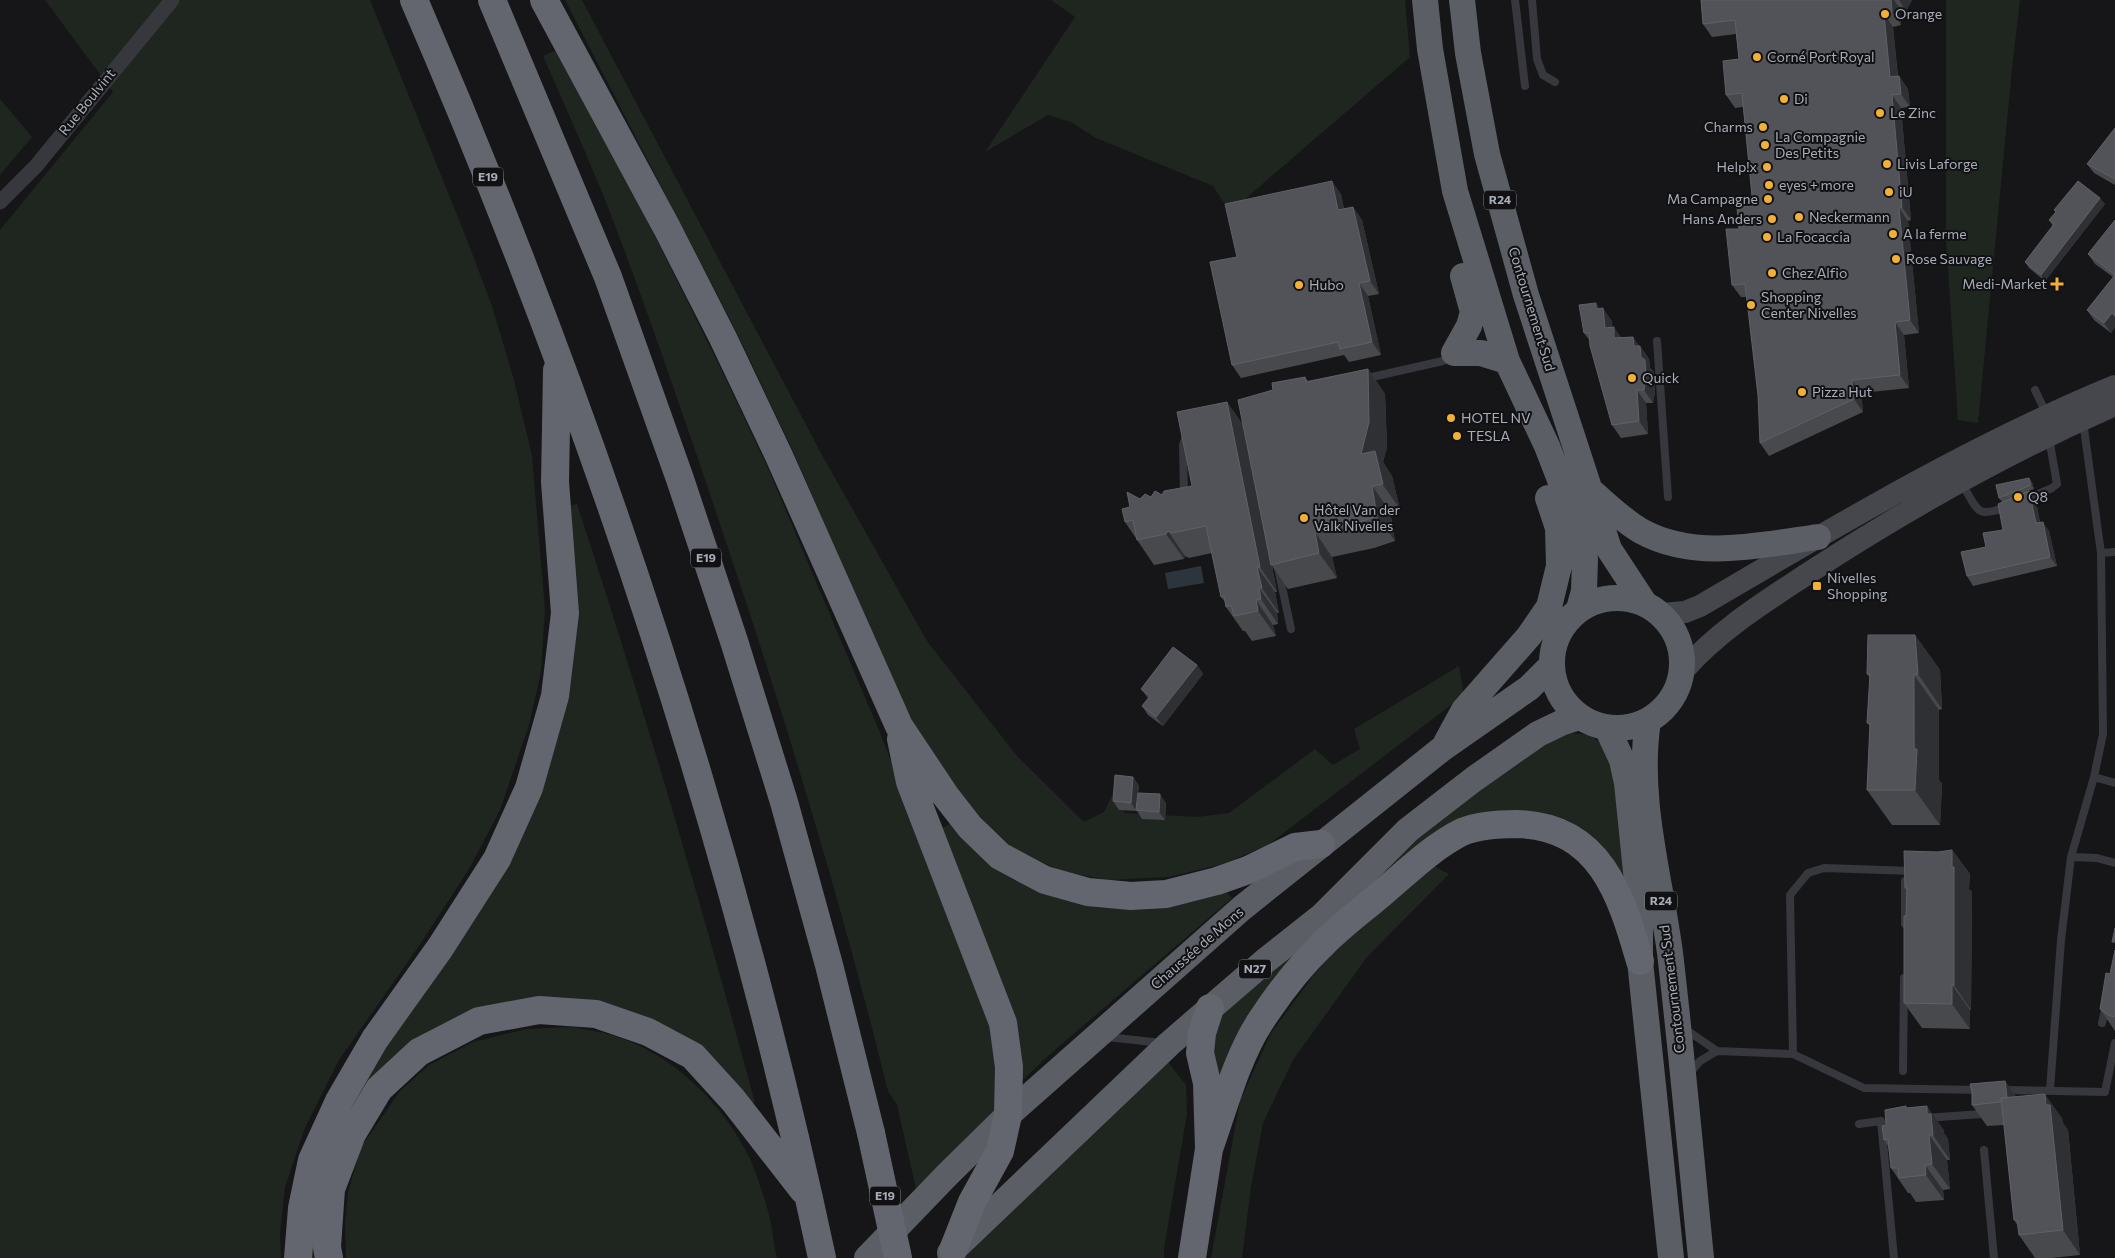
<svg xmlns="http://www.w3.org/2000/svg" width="2115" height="1258" font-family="Commissioner,sans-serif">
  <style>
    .green { fill: #1e261f }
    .water { fill: #2c353c }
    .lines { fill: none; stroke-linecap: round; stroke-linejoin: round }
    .service { stroke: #37383d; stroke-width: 8 }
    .minor { stroke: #37383d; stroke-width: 15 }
    .secondary { stroke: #45474d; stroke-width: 22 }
    .trunk { stroke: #5b5e65; stroke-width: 26 }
    .motorway { stroke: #63666e; stroke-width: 28 }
    .motorway-bridge { stroke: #63666e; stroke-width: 28 }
    .wall { fill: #47494d }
    .shaded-wall { fill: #2f3033 }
    .building { fill: #525359; stroke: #5f6168 }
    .poi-dot { fill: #f2b134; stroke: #111113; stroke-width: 2 }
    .labels { text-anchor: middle; stroke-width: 4; stroke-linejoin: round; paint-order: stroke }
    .shield { fill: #111113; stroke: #7b7e86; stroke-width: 1 }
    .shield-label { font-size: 12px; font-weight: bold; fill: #a8adb8 }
    .poi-label { font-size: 14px; fill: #a8adb8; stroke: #111113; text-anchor: start }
    .street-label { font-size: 14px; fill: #a8adb8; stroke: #111113 }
  </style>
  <rect width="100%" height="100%" fill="#161618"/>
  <path class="green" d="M 45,0 L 370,0 L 464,232 L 492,306 L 514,380 L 532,456 L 545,609 L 541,672 L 529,725 L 500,810 L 469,869 L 419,946 L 339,1060 L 304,1130 L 285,1187 L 280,1234 L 281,1258 L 0,1258 L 0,230 L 113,92 Z
    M 565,0 L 582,0 L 822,455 L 927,641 L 1017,756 L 1084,822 L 1104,812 L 1118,782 L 1124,813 L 1197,817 L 1229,813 L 1315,749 L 1333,765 L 1360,749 L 1354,729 L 1459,666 L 1464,695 L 1268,845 L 1223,864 L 1168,877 L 1108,880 L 1060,871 L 1011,847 L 986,824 L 956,787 L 919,736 L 890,679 L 793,451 L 736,331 Z
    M 1051,0 L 1405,0 L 1410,57 L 1230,212 L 1213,186 L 1096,138 L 1071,122 L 1048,115 L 985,152 L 1075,17 Z
    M 1946,0 L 2020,0 L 2012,69 L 1978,423 L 1958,420 L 1946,239 Z
    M 556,50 L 632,190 L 721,369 L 767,466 L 881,735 L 996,1033 L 1001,1108 L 916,1189 L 897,1105 L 888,1091 C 840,897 782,707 718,518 C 681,409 644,299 602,192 C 583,146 563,101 543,56 Z
    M 0,99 L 32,137 L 0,175 Z
    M 577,504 C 642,702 701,902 755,1103 L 744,1100 L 582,1001 L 388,1064 L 320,1258 L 308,1258 L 311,1194 L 350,1097 L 525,823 L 566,507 Z
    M 1570,733 L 1591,735 L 1609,751 L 1632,895 L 1608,862 L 1507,816 L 1332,926 L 1223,1087 L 1214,1081 L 1210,1033 L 1222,1010 C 1277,962 1332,914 1387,865 C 1441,818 1503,760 1570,733 Z
    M 950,824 L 969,845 L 1004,873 L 1187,903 L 1227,893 L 1232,898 L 1048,1056 L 1024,1079 L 1017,1076 L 940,829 Z
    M 1430,864 L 1449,874 L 1367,957 L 1293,1060 L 1263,1123 L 1251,1187 L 1242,1258 L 1211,1258 L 1240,1101 L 1271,1033 L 1319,968 L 1375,912 Z
    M 573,1027 C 586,1030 599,1031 611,1035 C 670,1051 724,1104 750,1159 C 756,1172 769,1210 771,1224 C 773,1235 774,1247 777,1258 L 346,1258 L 345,1224 L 348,1192 L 361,1147 L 400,1091 L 429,1065 L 473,1042 L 527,1029 Z
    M 1168,1062 L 1186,1085 L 1187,1114 L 1164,1248 L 1164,1258 L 964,1258 L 1088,1137 Z"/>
  <path class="water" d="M 1201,566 L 1204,583 L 1168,589 L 1165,573 Z"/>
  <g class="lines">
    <path class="service" d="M 1515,0 L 1525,86
      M 1532,0 L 1537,59 L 1543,75 L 1555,82
      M 1657,341 L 1668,497
      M 1363,379 L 1443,361 L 1451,356
      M 2035,390 L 2047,415
      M 1962,484 C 1978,509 1975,519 2006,507
      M 1184,496 L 1183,445 L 1186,436
      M 2024,500 L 2052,488 L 2057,484 L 2049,438
      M 2101,553 L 2115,552
      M 1278,568 L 1291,629
      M 2094,777 L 2115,783
      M 2071,857 L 2097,858 L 2115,863
      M 1905,924 L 1905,881
      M 2102,1023 L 2106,1006
      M 1685,1029 L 1717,1051 L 1793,1054 L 1864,1088 L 1981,1090
      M 1107,1037 L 1162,1043
      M 1793,1054 L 1790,895 L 1808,873 L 1824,868 L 1913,871
      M 1903,1071 L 1904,978
      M 1690,1073 L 1700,1061 L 1717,1051
      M 2002,1090 L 2105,1092 L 2115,1043
      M 2050,1090 L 2061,940 L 2071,857 L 2094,777 L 2103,734 L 2101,553 L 2083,421
      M 1925,1118 L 1982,1114
      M 1859,1124 L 1881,1121 L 1894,1258
      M 1984,1150 L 1994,1258"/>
    <path class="minor" d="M 0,202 L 36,166 L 172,0"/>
    <path class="secondary" d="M 1661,614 L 1685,612 L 1700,606 C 1835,527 1969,446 2115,386
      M 1683,671 C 1718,631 1763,603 1807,574 C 1905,510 2008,452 2115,405"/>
    <path class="trunk" d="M 1425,0 L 1430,49 L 1455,191 L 1507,361 L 1547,446 L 1559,477 L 1585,559 L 1584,591 L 1579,609
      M 1462,0 L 1468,53 L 1487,154 L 1526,295 L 1609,549 L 1645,604
      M 1463,276 L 1473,312 L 1469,326 L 1454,353 L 1481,353 L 1507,361
      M 1590,490 C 1606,504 1622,520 1641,531 C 1695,561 1761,545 1818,537
      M1552 663a65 65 0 1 1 130 0a65 65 0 1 1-130 0Z
      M 1648,721 C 1636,798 1660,877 1670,953 C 1682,1055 1691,1157 1701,1258
      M 1607,728 L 1622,760 L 1627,783 L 1640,911 L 1640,961 L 1671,1258
      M 1446,743 L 1464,710 L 1529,636 L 1549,607 L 1559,566 L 1558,528 L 1548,498
      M 950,1253 L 1169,1044 L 1265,961 L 1322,916 L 1408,830 L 1474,779 L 1538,734 L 1563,722 L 1579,717
      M 867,1258 L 947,1175 L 1008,1115 L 1242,908 L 1443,748 L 1529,688 L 1551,666"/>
    <path class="motorway" d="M 414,0 C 589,405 730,826 822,1258
      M 492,0 L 608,277 L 680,479 L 734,641 L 784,802 L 829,965 L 871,1133
      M 544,0 L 667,228 L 723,338 L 779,456 L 899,726 L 945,795 L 970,827 L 1000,856 L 1045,880 L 1088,892 L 1131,896 L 1166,894 L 1217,881 L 1248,870 L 1295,847 L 1321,844
      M 901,739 L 910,782 L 1003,1023 L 1009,1067 L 1008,1115 L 1000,1151 L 972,1202 L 953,1250
      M 1209,1149 C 1223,1110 1237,1057 1260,1022 C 1277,996 1298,968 1321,946 C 1339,927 1361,911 1381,894 C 1406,873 1432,847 1462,832 C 1479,825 1500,824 1517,824 C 1600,826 1621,895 1640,961
      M 298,1258 L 302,1208 L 312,1160 L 339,1101 L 375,1039 L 440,948 L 497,859 L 529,788 L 555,696 L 565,613 L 555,482 L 557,370
      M 329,1258 L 327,1247 L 331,1189 L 352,1134 L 379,1089 L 419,1052 L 479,1021 L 539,1010 L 596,1014 L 648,1032 L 693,1056 L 733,1100 L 803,1190
      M 1192,1258 L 1209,1149 L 1207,1083 L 1200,1053 L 1202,1033 L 1210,1008"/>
    <path class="motorway-bridge" d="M 871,1133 L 898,1258"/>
  </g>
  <path class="wall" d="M 1701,0 L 1912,0 L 1906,11 L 1899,7 L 1901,25 L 1893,27 L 1898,76 L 1899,76 L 1908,89 L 1910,107 L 1901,108 L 1911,220 L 1908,221 L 1919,333 L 1904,335 L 1909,388 L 1861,393 L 1863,412 L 1769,456 L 1760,443 L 1758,395 L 1747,297 L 1741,297 L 1732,285 L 1739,229 L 1753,206 L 1743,107 L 1735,108 L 1726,95 L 1739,59 L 1736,34 L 1712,37 L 1703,24 Z
    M 2115,128 L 2115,185 L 2094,173 L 2087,164 Z
    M 1341,194 L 1344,209 L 1353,207 L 1362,220 L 1379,294 L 1368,296 L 1381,355 L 1349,362 L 1344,355 L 1241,378 L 1232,365 L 1237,257 Z
    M 2105,204 L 2045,281 L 2029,268 L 2025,262 L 2053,226 L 2049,220 L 2056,212 L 2054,210 Z
    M 2115,220 L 2115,327 L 2111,333 L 2094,320 L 2087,310 L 2113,277 L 2095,264 L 2088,254 Z
    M 1599,309 L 1612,321 L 1612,327 L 1621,338 L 1633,337 L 1639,346 L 1640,346 L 1649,359 L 1650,368 L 1654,372 L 1655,392 L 1653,403 L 1646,403 L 1648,434 L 1621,438 L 1612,425 L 1590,341 L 1584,333 Z
    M 1368,369 L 1385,394 L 1387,447 L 1383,462 L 1392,476 L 1400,509 L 1390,511 L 1395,541 L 1374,548 L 1332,557 L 1337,578 L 1288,589 L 1272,566 L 1277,592 L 1275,592 L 1279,613 L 1277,613 L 1278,624 L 1273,625 L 1276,636 L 1252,641 L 1245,631 L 1243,631 L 1226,607 L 1225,602 L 1221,597 L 1212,553 L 1189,558 L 1185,556 L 1184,559 L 1154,565 L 1125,522 L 1130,507 L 1140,499 L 1162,495 L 1192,486 L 1227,402 L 1243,425 L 1273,390 L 1305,377 L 1308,381 Z
    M 2032,482 L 2034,489 L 2029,491 L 2036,501 L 2040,522 L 2049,531 L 2057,566 L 1973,586 L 1967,576 L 1986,547 L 2003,530 L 2002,502 L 1999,498 Z
    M 1915,635 L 1940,670 L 1942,709 L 1939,710 L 1939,780 L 1942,784 L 1940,825 L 1892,825 L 1867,790 L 1870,726 L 1867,723 L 1870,678 L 1867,674 Z
    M 1197,665 L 1203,674 L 1163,726 L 1148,715 L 1142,706 L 1148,698 L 1141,689 Z
    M 1133,777 L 1139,786 L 1138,793 L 1166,803 L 1165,820 L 1142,819 L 1137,811 L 1119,810 L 1113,801 Z
    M 1952,850 L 1970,874 L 1969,889 L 1972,892 L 1971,1010 L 1970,1010 L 1970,1029 L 1922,1028 L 1904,1003 L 1907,891 L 1905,888 L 1938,852 Z
    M 2115,950 L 2115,1031 L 2100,1009 L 2110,974 Z
    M 2005,1081 L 2016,1097 L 2062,1118 L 2063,1123 L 2068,1130 L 2080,1255 L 2051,1258 L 2035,1258 L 2019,1235 L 2018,1226 L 2014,1220 L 2004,1125 L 1987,1126 L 1972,1105 Z
    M 1907,1108 L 1944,1130 L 1944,1133 L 1948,1139 L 1950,1160 L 1947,1160 L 1950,1189 L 1943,1190 L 1944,1200 L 1916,1202 L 1910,1193 L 1908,1193 L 1891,1168 L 1888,1146 L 1884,1140 L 1886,1125 Z"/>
  <path class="shaded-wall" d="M 1891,0 L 1894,0 L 1899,7 L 1901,25 L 1892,12 Z
    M 1899,0 L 1912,0 L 1906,11 Z
    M 1884,14 L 1893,27 L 1899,90 L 1890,77 Z
    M 1899,76 L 1908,89 L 1910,107 L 1901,94 Z
    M 1892,95 L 1901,108 L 1911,220 L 1902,207 Z
    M 1332,181 L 1341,194 L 1347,223 L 1338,210 Z
    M 2100,198 L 2105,204 L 2045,281 L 2041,275 Z
    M 1353,207 L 1362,220 L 1379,294 L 1370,281 Z
    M 1899,208 L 1908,221 L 1919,333 L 1910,320 Z
    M 1359,283 L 1368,296 L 1381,355 L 1372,342 Z
    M 1596,303 L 1603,314 L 1603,308 L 1612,321 L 1614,341 L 1605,328 L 1596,309 Z
    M 2112,313 L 2115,318 L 2115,327 L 2111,333 L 2104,323 Z
    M 1895,322 L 1904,335 L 1909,388 L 1900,375 Z
    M 1614,327 L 1623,340 L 1614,338 Z
    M 1633,337 L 1640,348 L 1640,346 L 1649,359 L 1650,368 L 1654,372 L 1655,392 L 1653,403 L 1644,390 L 1634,346 Z
    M 1368,369 L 1385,394 L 1387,447 L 1383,462 L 1392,476 L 1400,509 L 1361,454 Z
    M 1852,380 L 1861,393 L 1863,412 L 1854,399 Z
    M 1637,390 L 1646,403 L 1648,434 L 1639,421 Z
    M 1227,402 L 1244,427 L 1271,565 L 1272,566 L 1277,592 L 1260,567 Z
    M 2029,478 L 2032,482 L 2034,489 L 2031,485 Z
    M 1372,486 L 1390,511 L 1395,541 L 1377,516 Z
    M 2029,491 L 2036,501 L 2042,533 L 2036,523 Z
    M 2043,522 L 2049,531 L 2057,566 L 2050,557 Z
    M 1168,531 L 1185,556 L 1184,559 L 1166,534 Z
    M 1315,532 L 1332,557 L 1337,578 L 1319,553 Z
    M 1257,567 L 1275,592 L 1279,613 L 1262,588 Z
    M 1259,588 L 1277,613 L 1278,624 L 1261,599 Z
    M 1256,600 L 1273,625 L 1276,636 L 1258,611 Z
    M 1915,635 L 1940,670 L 1942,709 L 1918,674 Z
    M 1197,665 L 1203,674 L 1163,726 L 1156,717 Z
    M 1914,675 L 1939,710 L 1939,780 L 1942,784 L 1940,825 L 1915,790 Z
    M 1133,777 L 1139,786 L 1137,810 L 1136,810 L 1137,812 L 1131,803 Z
    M 1160,794 L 1166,803 L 1165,820 L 1159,812 Z
    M 1952,850 L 1970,874 L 1969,889 L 1972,892 L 1971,1010 L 1954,985 Z
    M 1952,985 L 1970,1010 L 1970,1029 L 1952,1004 Z
    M 2005,1081 L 2020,1102 L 2008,1101 Z
    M 2045,1094 L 2062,1118 L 2063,1123 L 2068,1130 L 2080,1255 L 2063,1230 Z
    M 1927,1106 L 1944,1130 L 1944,1133 L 1948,1139 L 1950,1160 L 1933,1135 L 1927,1114 Z
    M 1929,1135 L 1947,1160 L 1950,1189 L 1932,1164 Z
    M 1925,1165 L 1943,1190 L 1944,1200 L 1926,1175 Z"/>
  <path class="building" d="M 1701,0 L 1891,0 L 1892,12 L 1884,14 L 1890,77 L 1899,76 L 1901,94 L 1892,95 L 1902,207 L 1899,208 L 1910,320 L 1895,322 L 1900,375 L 1852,380 L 1854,399 L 1760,443 L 1758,395 L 1745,284 L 1732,285 L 1726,229 L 1739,229 L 1737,207 L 1753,206 L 1742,93 L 1726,95 L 1723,61 L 1739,59 L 1735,20 L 1703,24 Z
    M 2115,128 L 2115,179 L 2087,164 Z
    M 1332,181 L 1338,210 L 1353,207 L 1370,281 L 1359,283 L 1372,342 L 1340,349 L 1338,342 L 1232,365 L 1210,262 L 1237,257 L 1225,204 Z
    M 2078,181 L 2100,198 L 2041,275 L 2025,262 L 2054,224 L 2049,220 L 2056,212 L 2054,210 Z
    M 2115,220 L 2115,275 L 2088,254 Z
    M 2115,275 L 2115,316 L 2112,313 L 2104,323 L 2087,310 Z
    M 1596,303 L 1596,309 L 1603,308 L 1605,328 L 1614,327 L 1614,338 L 1633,337 L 1634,346 L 1640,346 L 1641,357 L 1645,360 L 1646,379 L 1644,390 L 1637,390 L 1639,421 L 1612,425 L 1590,346 L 1589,333 L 1584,333 L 1579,305 Z
    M 1368,369 L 1369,422 L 1361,454 L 1375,451 L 1383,484 L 1372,486 L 1377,516 L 1357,523 L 1315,532 L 1319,553 L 1271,565 L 1238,400 L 1273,390 L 1272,383 L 1305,377 L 1306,382 Z
    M 1227,402 L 1260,567 L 1257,567 L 1262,588 L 1259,588 L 1261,599 L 1256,600 L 1258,611 L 1234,616 L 1231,605 L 1226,607 L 1224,596 L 1221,597 L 1206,526 L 1172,533 L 1168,531 L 1166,534 L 1137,540 L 1133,520 L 1125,522 L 1122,509 L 1130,507 L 1127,492 L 1140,499 L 1145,494 L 1151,497 L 1155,491 L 1162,495 L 1164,491 L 1192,486 L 1177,412 Z
    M 2029,478 L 2031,485 L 1999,498 L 1996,485 Z
    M 2029,491 L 2036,523 L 2043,522 L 2050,557 L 1967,576 L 1961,552 L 1986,547 L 1983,533 L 2003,530 L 1998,504 Z
    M 1868,635 L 1915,635 L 1918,674 L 1914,675 L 1914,749 L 1917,749 L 1915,790 L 1867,790 L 1870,723 L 1867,723 L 1870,674 L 1867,674 Z
    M 1173,647 L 1197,665 L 1156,717 L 1142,706 L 1150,696 L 1141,689 Z
    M 1115,775 L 1133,777 L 1131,803 L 1113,801 Z
    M 1138,793 L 1160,794 L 1159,812 L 1136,810 Z
    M 1952,850 L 1952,867 L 1954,867 L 1954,985 L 1952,985 L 1952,1004 L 1904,1003 L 1904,916 L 1906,916 L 1907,888 L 1905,888 L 1904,851 L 1938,852 Z
    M 2115,928 L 2115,942 L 2112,942 Z
    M 2115,950 L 2115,1017 L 2110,1016 L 2100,1009 L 2106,973 L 2110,974 Z
    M 2005,1081 L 2007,1098 L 2001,1098 L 2001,1102 L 1972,1105 L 1972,1092 L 1970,1084 Z
    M 2045,1094 L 2046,1105 L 2050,1105 L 2063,1230 L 2019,1235 L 2017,1220 L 2014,1220 L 2001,1098 Z
    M 1906,1106 L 1906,1108 L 1927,1106 L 1927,1114 L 1931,1114 L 1933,1135 L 1929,1135 L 1932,1164 L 1925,1165 L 1926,1175 L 1899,1178 L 1898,1168 L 1891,1168 L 1888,1139 L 1884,1140 L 1882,1126 L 1886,1125 L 1885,1110 Z"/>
  <g class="poi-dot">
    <circle cx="1885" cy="14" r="5"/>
    <circle cx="1757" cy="57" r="5"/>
    <circle cx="1784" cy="99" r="5"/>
    <circle cx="1880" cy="113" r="5"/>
    <circle cx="1763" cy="127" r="5"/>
    <circle cx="1765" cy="145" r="5"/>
    <circle cx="1887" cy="164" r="5"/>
    <circle cx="1767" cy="167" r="5"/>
    <circle cx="1769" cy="185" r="5"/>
    <circle cx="1889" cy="192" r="5"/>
    <circle cx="1768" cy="199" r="5"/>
    <circle cx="1799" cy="217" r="5"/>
    <circle cx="1772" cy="219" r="5"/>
    <circle cx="1893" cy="234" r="5"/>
    <circle cx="1767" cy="237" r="5"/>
    <circle cx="1896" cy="259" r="5"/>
    <circle cx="1772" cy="273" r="5"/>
    <path d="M2054.5 276.5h5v5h5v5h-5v5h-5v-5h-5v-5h5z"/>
    <circle cx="1299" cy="285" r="5"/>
    <circle cx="1751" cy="305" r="5"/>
    <circle cx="1632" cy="378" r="5"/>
    <circle cx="1802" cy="392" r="5"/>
    <circle cx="1451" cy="418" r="5"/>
    <circle cx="1457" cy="436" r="5"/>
    <circle cx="2018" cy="497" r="5"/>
    <circle cx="1304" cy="518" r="5"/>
    <rect x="1812" y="581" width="10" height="10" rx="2.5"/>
  </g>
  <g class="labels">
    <g class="shield">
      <rect x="473" y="167.5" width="30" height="19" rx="4"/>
      <rect x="1484" y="190.5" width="32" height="19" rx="4"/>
      <rect x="691" y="548.5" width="30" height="19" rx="4"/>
      <rect x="1645" y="891.5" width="32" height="19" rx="4"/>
      <rect x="1239" y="959.5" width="32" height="19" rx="4"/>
      <rect x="870" y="1186.5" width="30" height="19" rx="4"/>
    </g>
    <g class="shield-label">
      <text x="488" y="181">E19</text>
      <text x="1500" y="204">R24</text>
      <text x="706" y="562">E19</text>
      <text x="1661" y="905">R24</text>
      <text x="1255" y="973">N27</text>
      <text x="885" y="1200">E19</text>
    </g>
    <g class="poi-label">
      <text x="1895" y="19">Orange</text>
      <text x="1767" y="62">Corné Port Royal</text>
      <text x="1794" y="104">Di</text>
      <text x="1890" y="118">Le Zinc</text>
      <text x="1753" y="132" text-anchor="end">Charms</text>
      <text x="1775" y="142">La Compagnie<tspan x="1775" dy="16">Des Petits</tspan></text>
      <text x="1897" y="169">Livis Laforge</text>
      <text x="1757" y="172" text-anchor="end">Help!x</text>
      <text x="1779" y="190">eyes + more</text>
      <text x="1899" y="197">iU</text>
      <text x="1758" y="204" text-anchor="end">Ma Campagne</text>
      <text x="1809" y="222">Neckermann</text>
      <text x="1762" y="224" text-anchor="end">Hans Anders</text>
      <text x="1903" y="239">A la ferme</text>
      <text x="1777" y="242">La Focaccia</text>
      <text x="1906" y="264">Rose Sauvage</text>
      <text x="1782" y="278">Chez Alfio</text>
      <text x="2047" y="289" text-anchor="end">Medi-Market</text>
      <text x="1309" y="290">Hubo</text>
      <text x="1761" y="302">Shopping<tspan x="1761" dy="16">Center Nivelles</tspan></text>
      <text x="1642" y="383">Quick</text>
      <text x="1812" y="397">Pizza Hut</text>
      <text x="1461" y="423">HOTEL NV</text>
      <text x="1467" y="441">TESLA</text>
      <text x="2028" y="502">Q8</text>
      <text x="1314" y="515">Hôtel Van der<tspan x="1314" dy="16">Valk Nivelles</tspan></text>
      <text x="1827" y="583">Nivelles<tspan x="1827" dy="16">Shopping</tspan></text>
    </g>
    <g class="street-label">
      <text transform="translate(87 102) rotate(-51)" y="5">Rue Boulvint</text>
      <text transform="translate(1532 309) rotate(73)" y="5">Contournement Sud</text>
      <text transform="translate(1197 948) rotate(-41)" y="5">Chaussée de Mons</text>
      <text transform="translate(1672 989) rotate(-97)" y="5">Contournement Sud</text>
    </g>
  </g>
</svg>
